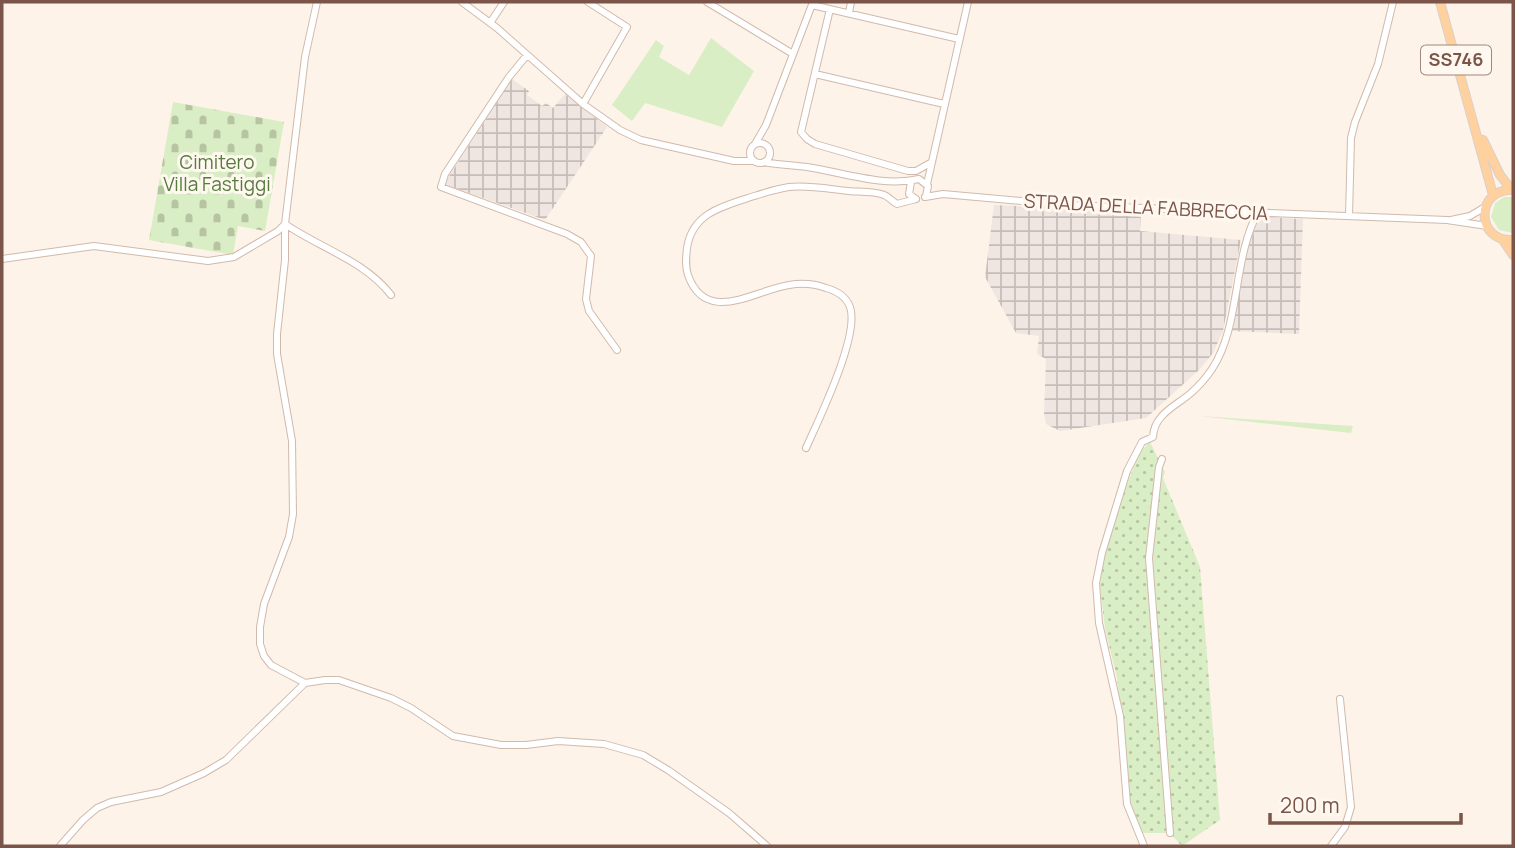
<svg xmlns="http://www.w3.org/2000/svg" width="1515" height="848" font-family="Manrope,sans-serif">
  <style>
    .industrial { fill: url(#industrial-grid) }
    .grass { fill: #daeec5 }
    .cemetery { fill: url(#cemetery-stones) }
    .garden { fill: url(#garden-dots) }
    .lines { fill: none; stroke-linecap: round; stroke-linejoin: round }
    .minor-casing { stroke: #d2b9ac; stroke-width: 8 }
    .major-casing { stroke: #dacfcc; stroke-width: 10 }
    .minor { stroke: #fff; stroke-width: 6 }
    .major { stroke: #ffd19e; stroke-width: 8 }
    .labels { text-anchor: middle; stroke-width: 6; stroke-linejoin: round; paint-order: stroke }
    .shield { fill: #fff8f0; stroke: #a3867b; stroke-width: 2 }
    .shield-label { font-size: 18px; font-weight: bold; fill: #7b5549 }
    .park-label { font-size: 19px; fill: #567c3d; stroke: #fff8f0 }
    .street-label { font-size: 19px; fill: #7b5549; stroke: #fff8f0 }
  </style>
  <defs>
    <pattern id="industrial-grid" width="8" height="8" patternUnits="userSpaceOnUse" patternTransform="scale(1.75)"><rect width="8" height="8" fill="#efe6e1"/><path d="M0 4h8M4 0v8" fill="none" stroke="#c7bdb8"/></pattern>
    <pattern id="cemetery-stones" width="16" height="16" patternUnits="userSpaceOnUse" patternTransform="scale(1.75)"><rect width="16" height="16" fill="#daeec5"/><path d="M2 7V4a2 2 0 0 1 4 0v3zM10 15v-3a2 2 0 0 1 4 0v3z" fill="#b6c4a2"/></pattern>
    <pattern id="garden-dots" width="8" height="8" patternUnits="userSpaceOnUse" patternTransform="scale(1.75)"><rect width="8" height="8" fill="#daeec5"/><path d="M2 2h.1M6 6h.1" fill="none" stroke="#b6c4a2" stroke-width="1.8" stroke-linecap="round"/></pattern>
  </defs>
  <rect width="100%" height="100%" fill="#fef3e8"/>
  <path class="industrial" d="M 512,79 L 529,91 L 527,95 L 542,106 L 546,103 L 553,108 L 565,94 L 607,127 L 545,220 L 444,184 Z
    M 994,205 L 1141,211 L 1140,231 L 1241,240 L 1223,331 L 1213,353 L 1200,369 L 1146,418 L 1060,431 L 1046,424 L 1044,413 L 1046,359 L 1037,354 L 1039,336 L 1016,333 L 985,277 Z
    M 1259,217 L 1303,219 L 1299,334 L 1231,331 L 1243,262 Z"/>
  <path class="grass" d="M 711,38 L 754,71 L 722,127 L 645,103 L 632,121 L 612,105 L 656,40 L 664,46 L 659,57 L 689,75 Z
    M 1504,197 L 1513,197 L 1513,233 L 1499,230 L 1491,217 L 1495,203 Z
    M 1199,416 L 1353,426 L 1351,433 Z"/>
  <path class="cemetery" d="M 173,102 L 284,122 L 265,231 L 238,226 L 233,255 L 149,240 Z"/>
  <path class="garden" d="M 1150,442 L 1165,472 L 1163,478 L 1200,567 L 1220,820 L 1182,846 L 1170,833 L 1142,833 L 1130,802 L 1117,678 L 1105,629 L 1100,586 L 1104,554 L 1125,489 L 1140,452 Z"/>
  <g class="lines">
    <defs>
      <path id="minor" d="M 317,2 L 305,57 L 285,224 L 285,260 L 277,334 L 277,354 L 292,441 L 293,514 L 289,537 L 264,604 L 260,627 L 260,644 L 264,656 L 271,665 L 305,683 L 325,680 L 339,680 L 391,698 L 411,708 L 453,736 L 501,745 L 526,745 L 558,741 L 604,744 L 643,755 L 668,770 L 729,813 L 767,846
        M 462,2 L 497,28 L 583,104 L 620,130 L 641,140 L 734,161 L 754,161
        M 707,2 L 793,54
        M 812,5 L 959,39
        M 830,9 L 801,132 L 807,139 L 815,144 L 908,171 L 916,171 L 932,162
        M 849,13 L 851,2
        M 490,23 L 504,2
        M 527,55 L 509,77 L 445,174 L 441,187 L 567,234 L 581,242 L 591,256 L 586,299 L 589,311 L 617,350
        M 815,74 L 944,104
        M 583,104 L 627,27 L 588,2
        M750 153a10 10 0 1 1 20 0a10 10 0 1 1-20 0Z
        M 755,144 L 766,125 L 813,2
        M 764,162 C 779,165 793,165 807,167 C 845,173 883,187 919,179 L 928,186 L 926,196
        M 911,182 L 909,194 L 916,199
        M 927,184 L 968,2
        M 925,197 L 943,194 L 1067,205 L 1447,220 L 1487,226
        M 1349,216 L 1351,138 L 1355,122 L 1378,64 L 1393,2
        M 1451,220 L 1470,216 L 1485,207
        M 285,224 C 320,248 365,261 391,295
        M 2,259 L 94,246 L 208,261 L 234,257 L 278,231 L 285,224
        M 806,448 C 819,419 860,335 850,307 C 846,296 837,291 826,288 C 815,284 801,283 789,285 C 755,290 706,326 688,275 C 685,266 686,258 687,248 C 692,215 719,207 748,198 C 761,194 775,189 789,187 C 808,185 829,189 848,191 C 859,192 874,191 884,195 C 889,197 893,202 897,204 L 916,199
        M 1162,459 L 1159,467 L 1149,558 L 1170,833
        M 60,846 L 83,820 L 97,808 L 111,802 L 161,792 L 204,773 L 226,760 L 305,683
        M 1144,846 L 1127,804 L 1120,716 L 1099,623 L 1096,583 L 1102,553 L 1127,471 L 1142,442 L 1153,437 C 1154,414 1176,406 1191,393 C 1199,386 1206,378 1212,369 C 1241,325 1232,260 1258,212
        M 1331,846 L 1345,827 L 1351,807 L 1340,699"/>
      <path id="major" d="M 1440,2 L 1493,195
        M 1483,140 L 1500,175 L 1511,189
        M 1513,190 C 1475,188 1475,242 1513,240
        M 1503,240 L 1513,255"/>
    </defs>
    <use href="#minor" class="minor-casing"/>
    <use href="#major" class="major-casing"/>
    <use href="#minor" class="minor"/>
    <use href="#major" class="major"/>
  </g>
  <g class="labels">
    <rect class="shield" x="1421" y="45.5" width="70" height="29" rx="5"/>
    <g class="shield-label">
      <text x="1456" y="66">SS746</text>
    </g>
    <g class="park-label">
      <text x="217" y="169">Cimitero<tspan x="217" dy="22">Villa Fastiggi</tspan></text>
    </g>
    <g class="street-label">
      <text transform="translate(1146 207) rotate(3)" y="7">STRADA DELLA FABBRECCIA</text>
    </g>
  </g>
  <rect width="1515" height="848" fill="none" stroke="#7b5549" stroke-width="7"/>
  <path d="M1270 813v10h191v-10" fill="none" stroke="#7b5549" stroke-width="3.5"/>
  <text x="1280" y="813" font-size="21" fill="#7b5549" stroke="#fff8f0" stroke-width="5" paint-order="stroke">200 m</text>
</svg>
